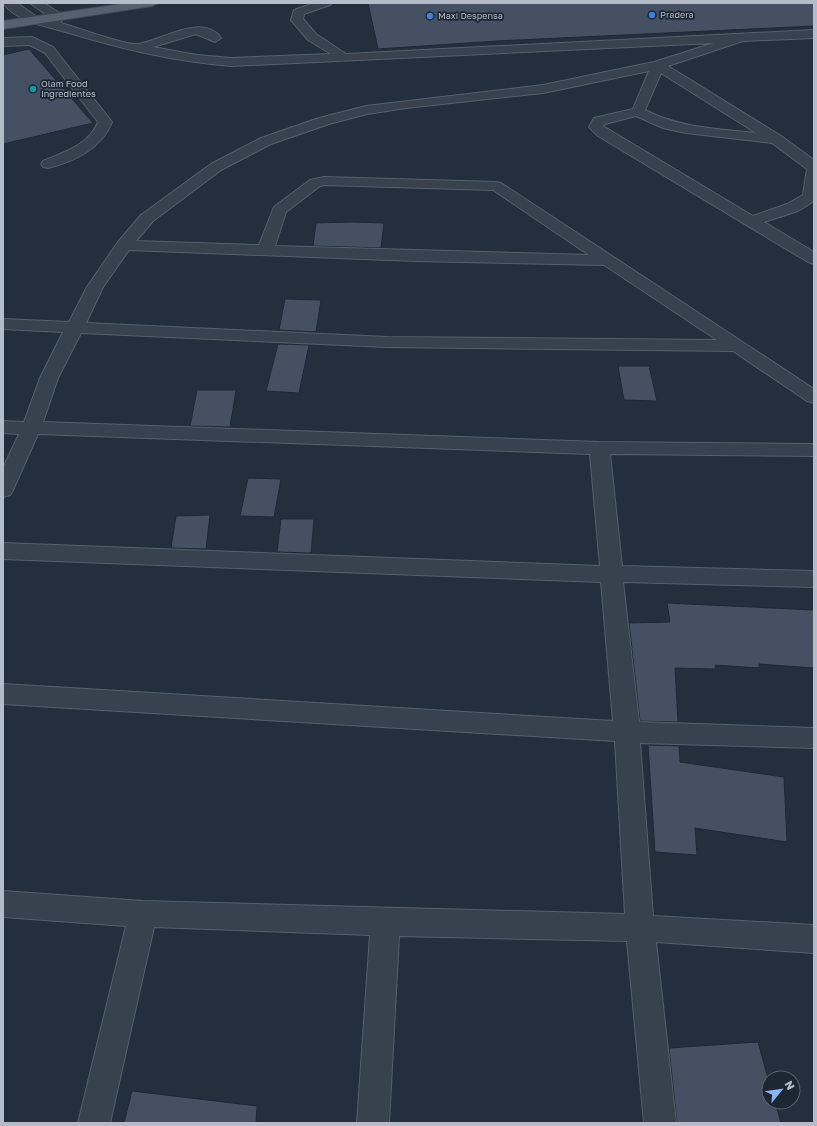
<svg xmlns="http://www.w3.org/2000/svg" width="817" height="1126" font-family="'Golos Text',sans-serif">
  <style>
    .building { fill: #455162; stroke: #1f2835 }
    .lines { fill: none; stroke-linecap: round; stroke-linejoin: round }
    .minor-casing { stroke: #565f6c; stroke-width: 2 }
    .major-casing { stroke: #414a57; stroke-width: 2 }
    .minor { fill: #38414e; fill-rule: evenodd }
    .major { fill: #56606e; fill-rule: evenodd }
    .shop-dot { fill: #3f7fe0; stroke: #1d2633; stroke-width: 1.5 }
    .culture-dot { fill: #0f9aa8; stroke: #1d2633; stroke-width: 1.5 }
    .labels { text-anchor: middle; stroke-width: 3.5; stroke-linejoin: round; paint-order: stroke }
    .far-poi-label { font-size: 9px; fill: #b4bcc9; stroke: #1d2633; text-anchor: start }
  </style>
  <rect width="100%" height="100%" fill="#242f3e"/>
  <path class="building" d="M 368,3 L 814,3 L 814,26 L 497,41 L 378,49 Z
    M 29,49 L 93,123 L 3,144 L 3,55 Z
    M 352,222 L 384,223 L 381,248 L 313,246 L 316,223 Z
    M 285,299 L 321,300 L 316,332 L 279,330 Z
    M 278,344 L 309,345 L 299,393 L 266,391 Z
    M 618,366 L 649,366 L 657,401 L 624,400 Z
    M 197,390 L 236,390 L 230,427 L 190,426 Z
    M 248,478 L 281,479 L 274,517 L 240,516 Z
    M 210,515 L 206,549 L 171,548 L 176,516 Z
    M 281,519 L 314,519 L 311,553 L 277,552 Z
    M 667,603 L 814,610 L 814,668 L 759,664 L 759,668 L 715,665 L 716,669 L 675,668 L 678,722 L 640,721 L 629,623 L 670,622 Z
    M 648,745 L 679,746 L 680,762 L 784,777 L 787,842 L 695,828 L 697,855 L 655,852 Z
    M 758,1042 L 769,1082 L 769,1102 L 775,1102 L 781,1123 L 677,1123 L 669,1048 Z
    M 132,1091 L 257,1106 L 256,1123 L 124,1123 Z"/>
  <g class="lines">
    <defs>
      <path id="minor" d="M 3,3 L 17,3 L 37,17 L 50,20 L 51,18 L 30,3 L 44,3 L 61,14 L 63,17 L 61,23 C 76,27 127,46 138,44 C 161,41 203,12 221,38 L 215,42 L 196,34 L 153,47 L 197,55 L 231,58 L 331,54 L 308,40 L 291,20 L 294,10 L 314,3 L 332,3 L 330,5 L 304,14 L 303,19 L 316,34 L 346,54 L 814,30 L 814,38 L 743,41 L 668,66 L 781,136 L 814,160 L 814,201 L 798,211 L 764,222 L 814,252 L 814,264 L 808,262 L 598,136 L 589,127 L 594,118 L 633,109 L 649,71 L 543,93 L 406,108 L 367,114 L 329,124 L 271,144 L 221,170 L 153,221 L 136,241 L 259,245 L 274,207 L 310,180 L 324,177 L 496,182 L 501,183 L 814,389 L 814,403 L 807,401 L 733,351 L 387,347 L 81,333 L 58,378 L 43,422 L 599,442 L 814,444 L 814,456 L 610,454 L 622,566 L 814,571 L 814,587 L 623,582 L 639,722 L 814,728 L 814,748 L 640,743 L 653,916 L 814,925 L 814,953 L 656,942 L 676,1123 L 644,1123 L 627,941 L 399,936 L 389,1123 L 357,1123 L 370,935 L 154,927 L 110,1123 L 78,1123 L 126,926 L 3,917 L 3,891 L 143,901 L 625,914 L 615,741 L 3,704 L 3,684 L 613,721 L 601,582 L 3,559 L 3,543 L 600,566 L 590,454 L 38,434 L 13,490 L 10,495 L 3,497 L 3,468 L 19,434 L 3,433 L 3,421 L 24,422 L 40,378 L 63,332 L 3,329 L 3,319 L 69,322 L 87,287 L 118,242 L 141,215 L 211,164 L 261,138 L 319,118 L 366,106 L 543,85 L 654,62 L 714,43 L 231,66 C 172,61 122,49 66,32 C 45,26 17,22 3,3 ZM 661,73 L 756,133 C 719,129 680,128 645,110 ZM 636,116 L 663,128 L 686,133 L 772,143 L 807,169 L 803,195 L 787,204 L 753,216 L 603,126 L 605,124 ZM 324,185 L 493,190 L 589,255 L 275,246 L 286,212 L 320,186 ZM 129,250 L 415,261 L 604,265 L 717,340 L 387,337 L 86,323 L 103,287 Z
        M 32,37 L 53,47 L 112,122 C 102,148 74,162 48,168 L 43,167 L 41,164 L 43,161 C 64,152 89,145 98,122 L 45,53 L 30,45 L 3,46 L 3,38 Z"/>
      <path id="major" d="M 128,3 L 158,3 L 152,6 L 3,29 L 3,21 Z"/>
    </defs>
    <use href="#minor" class="minor-casing"/>
    <use href="#major" class="major-casing"/>
    <use href="#minor" class="minor"/>
    <use href="#major" class="major"/>
  </g>
  <g class="shop-dot">
    <circle cx="652" cy="15" r="4"/>
    <circle cx="430" cy="16" r="4"/>
  </g>
  <circle class="culture-dot" cx="33" cy="89" r="4"/>
  <g class="labels">
    <g class="far-poi-label">
      <text x="660" y="18">Pradera</text>
      <text x="438" y="19">Maxi Despensa</text>
      <text x="41" y="87">Olam Food<tspan x="41" dy="10">Ingredientes</tspan></text>
    </g>
  </g>
  <rect width="817" height="1126" fill="none" stroke="#b4bcc9" stroke-width="8"/>
  <g transform="translate(781 1090) rotate(61)"><circle r="19" fill="#1d2633" stroke="#59626f"/>
  <path d="M0-3L7 15L0 10L-7 15Z" fill="#8ab4f8"/>
  <text y="-6" font-size="11" font-weight="bold" text-anchor="middle" fill="#b4bcc9">N</text>
  </g>
</svg>
